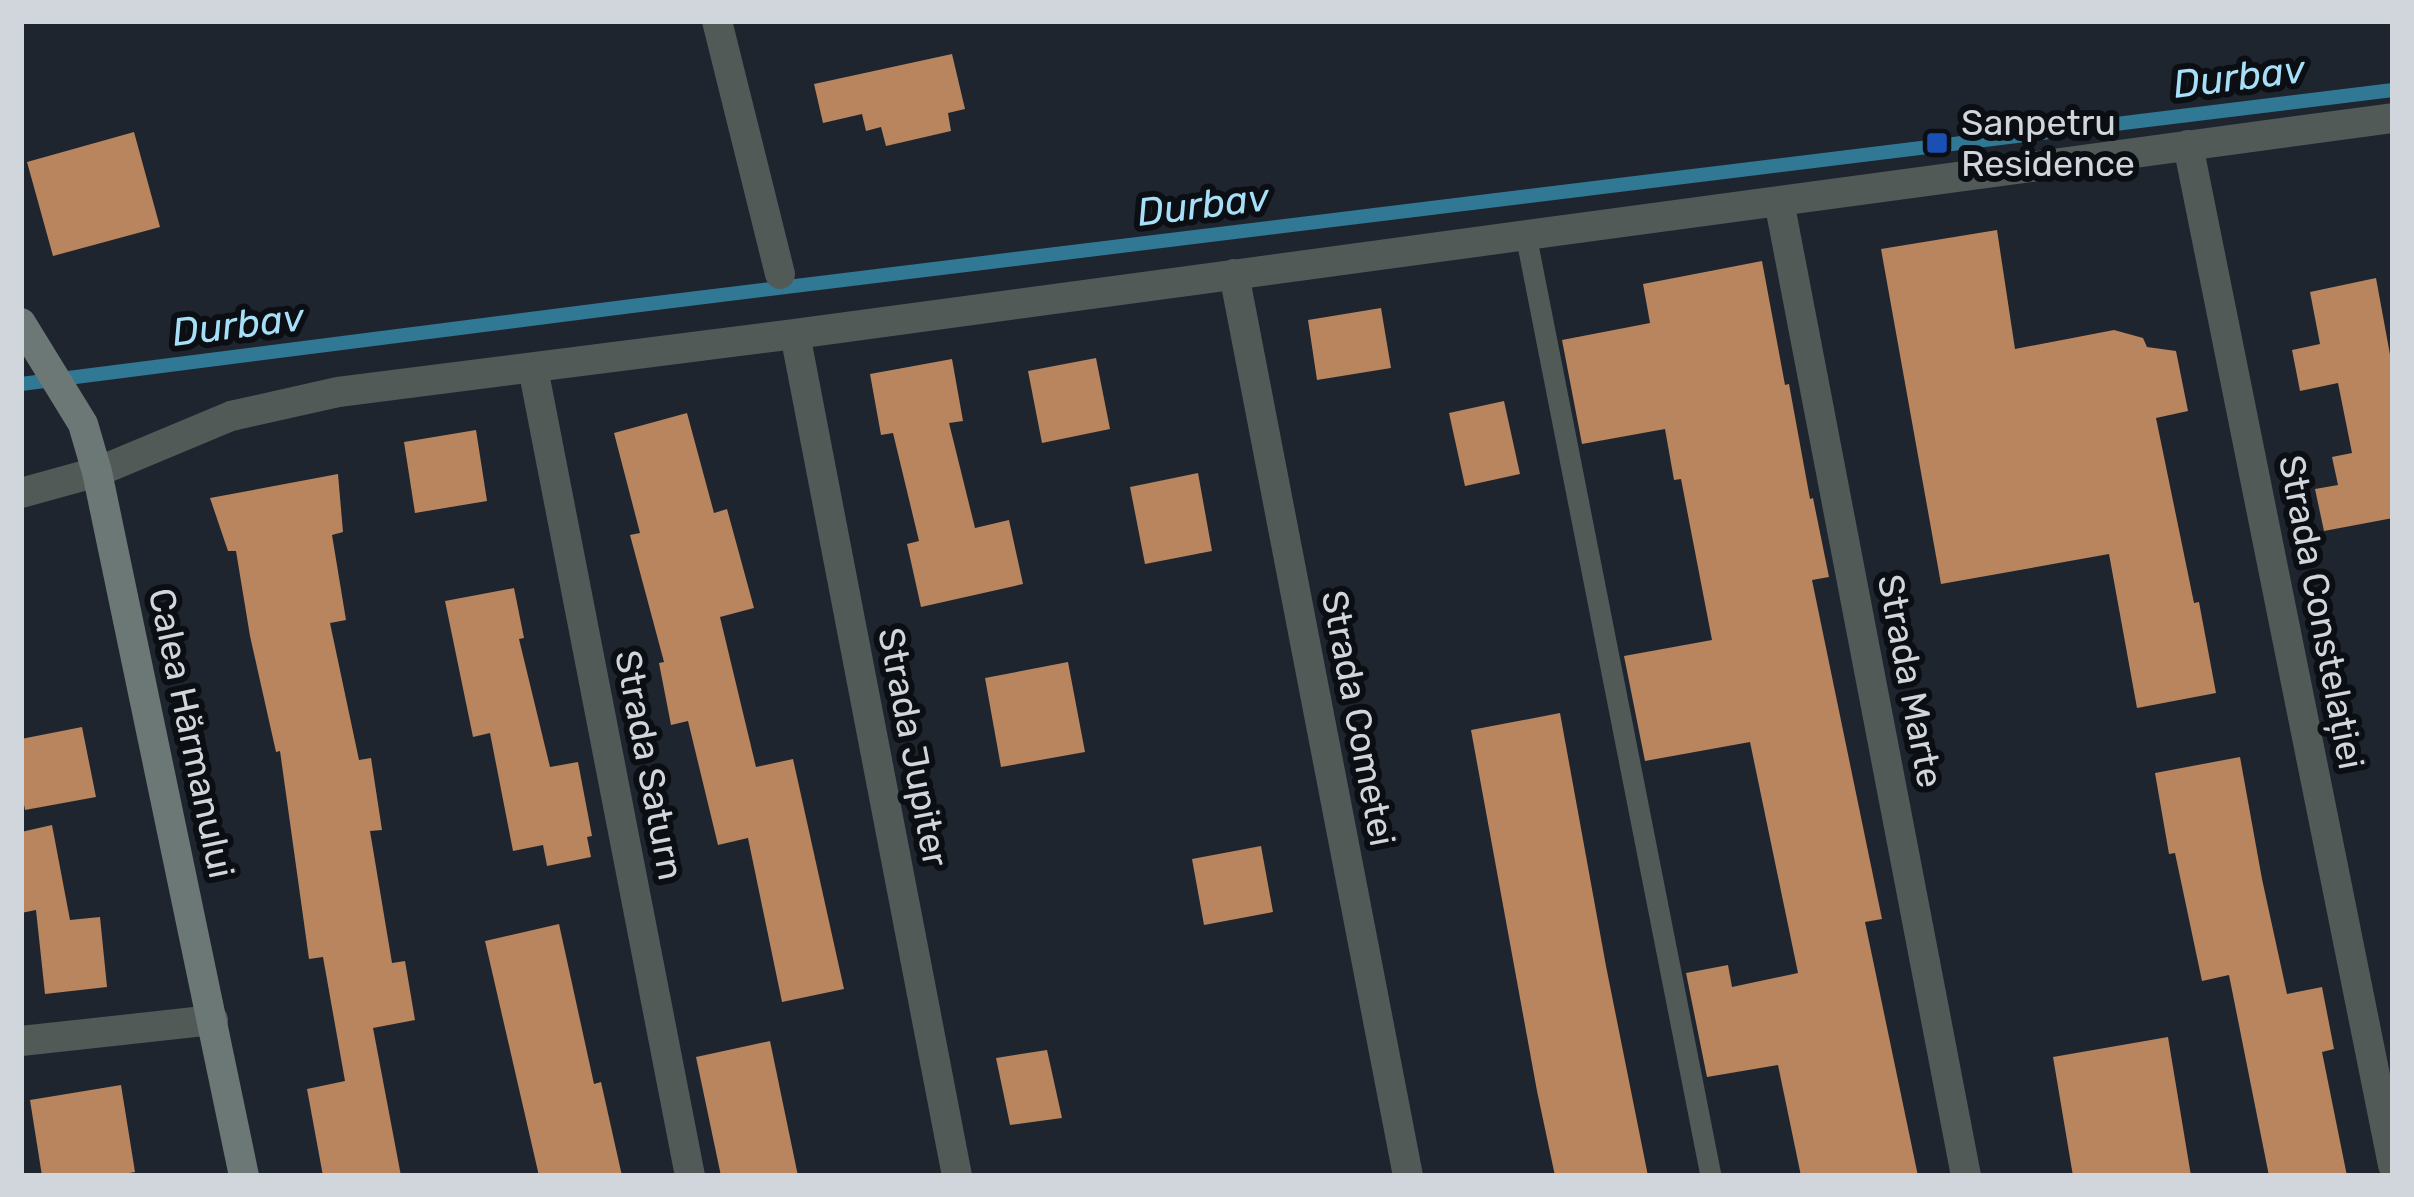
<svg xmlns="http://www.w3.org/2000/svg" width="2414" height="1197" font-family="Rubik,sans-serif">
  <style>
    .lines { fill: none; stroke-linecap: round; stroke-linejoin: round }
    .stream { stroke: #307893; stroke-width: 14 }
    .building { fill: #b8855e }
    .lane { stroke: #525a58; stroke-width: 21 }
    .street { stroke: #525a58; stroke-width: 30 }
    .secondary { stroke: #6c7875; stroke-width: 30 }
    .transit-dot { fill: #1a4fb4; stroke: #0b0e12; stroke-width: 4.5 }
    .labels { text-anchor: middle; stroke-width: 12; stroke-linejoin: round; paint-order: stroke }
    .poi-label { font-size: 36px; fill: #d1d5dc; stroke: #0b0e12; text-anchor: start }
    .street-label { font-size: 36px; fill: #d1d5dc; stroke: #0b0e12 }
    .water-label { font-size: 39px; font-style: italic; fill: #a6dff7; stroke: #0b0e12 }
  </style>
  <rect width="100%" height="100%" fill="#1e252f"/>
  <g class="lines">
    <path class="stream" d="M 21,384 L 632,306 L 2393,90"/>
  </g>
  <path class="building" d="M 952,54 L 965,109 L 948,113 L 951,131 L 886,146 L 881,127 L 866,131 L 862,114 L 823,123 L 814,84 Z
    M 134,132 L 160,227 L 53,256 L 27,162 Z
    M 1997,230 L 2015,349 L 2114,330 L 2143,338 L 2147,347 L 2176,351 L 2188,411 L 2156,418 L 2194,603 L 2199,602 L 2216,693 L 2137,708 L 2109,554 L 1941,584 L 1881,249 Z
    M 1762,261 L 1785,385 L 1789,384 L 1810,499 L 1813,498 L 1829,577 L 1812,580 L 1882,919 L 1865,922 L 1918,1176 L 1801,1176 L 1778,1065 L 1707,1077 L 1686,973 L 1728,965 L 1732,987 L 1798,973 L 1750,742 L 1645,761 L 1624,656 L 1712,640 L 1681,479 L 1674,480 L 1665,429 L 1582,444 L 1562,340 L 1650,323 L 1643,284 Z
    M 2376,278 L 2393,371 L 2393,518 L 2324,531 L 2315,489 L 2338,485 L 2332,457 L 2352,453 L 2338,383 L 2300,391 L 2292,350 L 2320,344 L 2310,292 Z
    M 1381,308 L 1391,368 L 1317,380 L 1308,320 Z
    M 1096,358 L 1110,429 L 1042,443 L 1028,371 Z
    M 952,359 L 963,421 L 949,423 L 975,528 L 1009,520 L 1023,584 L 921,607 L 907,544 L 919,541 L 893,433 L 881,435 L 870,374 Z
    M 1504,401 L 1520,474 L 1465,486 L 1449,413 Z
    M 687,413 L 714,513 L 727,509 L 754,608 L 720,617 L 756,767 L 793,759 L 844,989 L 782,1002 L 748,838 L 718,845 L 688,721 L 671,725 L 659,663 L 664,662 L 630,535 L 640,533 L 614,433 Z
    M 476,430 L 487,501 L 415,513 L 404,442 Z
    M 1198,473 L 1212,551 L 1145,564 L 1130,487 Z
    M 338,474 L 343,532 L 332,535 L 346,620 L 330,623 L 359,760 L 371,758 L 382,830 L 370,831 L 392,963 L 405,961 L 415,1020 L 373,1028 L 401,1176 L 323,1176 L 307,1089 L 345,1081 L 323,957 L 309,959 L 280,751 L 276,752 L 250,636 L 236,551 L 228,551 L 210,498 Z
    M 514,588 L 524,638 L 519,639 L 550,767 L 578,762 L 592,836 L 587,837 L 591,857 L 547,866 L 543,845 L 513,851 L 490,733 L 473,737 L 445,601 Z
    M 1068,662 L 1085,752 L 1001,767 L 985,678 Z
    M 1560,713 L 1606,966 L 1648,1176 L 1555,1176 L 1537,1091 L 1471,730 Z
    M 82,727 L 96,797 L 25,810 L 21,788 L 21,739 Z
    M 2240,757 L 2262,879 L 2287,994 L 2322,987 L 2334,1049 L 2322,1052 L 2347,1176 L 2269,1176 L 2229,975 L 2202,981 L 2175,853 L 2169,854 L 2155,773 Z
    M 52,825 L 70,920 L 100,917 L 107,987 L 45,994 L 36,910 L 21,913 L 21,832 Z
    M 1261,846 L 1273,912 L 1204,925 L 1192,859 Z
    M 559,924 L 594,1084 L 601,1082 L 622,1176 L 539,1176 L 485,941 Z
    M 2168,1037 L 2191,1176 L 2073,1176 L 2053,1057 Z
    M 770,1041 L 798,1176 L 721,1176 L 696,1057 Z
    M 1047,1050 L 1062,1118 L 1010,1125 L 996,1058 Z
    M 121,1085 L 135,1172 L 111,1176 L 42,1176 L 30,1100 Z"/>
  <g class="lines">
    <path class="lane" d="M 1526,235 L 1711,1176"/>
    <path class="street" d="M 717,21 L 780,274
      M 2188,145 L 2393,1165
      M 1779,201 L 1966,1176
      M 1234,274 L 1408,1176
      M 795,334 L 957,1176
      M 533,368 L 690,1176
      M 21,493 L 97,472 L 231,416 L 338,392 L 795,334 L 2393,118
      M 21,1041 L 213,1020"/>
    <path class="secondary" d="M 21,323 L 83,424 L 97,472 L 244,1176"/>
  </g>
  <rect class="transit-dot" x="1925" y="131" width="24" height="24" rx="6"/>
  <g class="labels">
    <g class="poi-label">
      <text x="1961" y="135">Sanpetru<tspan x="1961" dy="41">Residence</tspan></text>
    </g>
    <g class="street-label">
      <text transform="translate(2322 612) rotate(79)" y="13">Strada Constelației</text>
      <text transform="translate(1911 681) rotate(79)" y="13">Strada Marte</text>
      <text transform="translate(1359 718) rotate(79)" y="13">Strada Cometei</text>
      <text transform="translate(192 733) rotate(78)" y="13">Calea Hărmanului</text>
      <text transform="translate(914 747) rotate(79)" y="13">Strada Jupiter</text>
      <text transform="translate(650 765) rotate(79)" y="13">Strada Saturn</text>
    </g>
    <g class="water-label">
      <text transform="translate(2239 76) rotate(-7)" y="14">Durbav</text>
      <text transform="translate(1203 204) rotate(-7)" y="14">Durbav</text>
      <text transform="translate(238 324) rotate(-7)" y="14">Durbav</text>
    </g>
  </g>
  <rect width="2414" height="1197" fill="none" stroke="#d1d5dc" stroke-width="48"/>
</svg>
